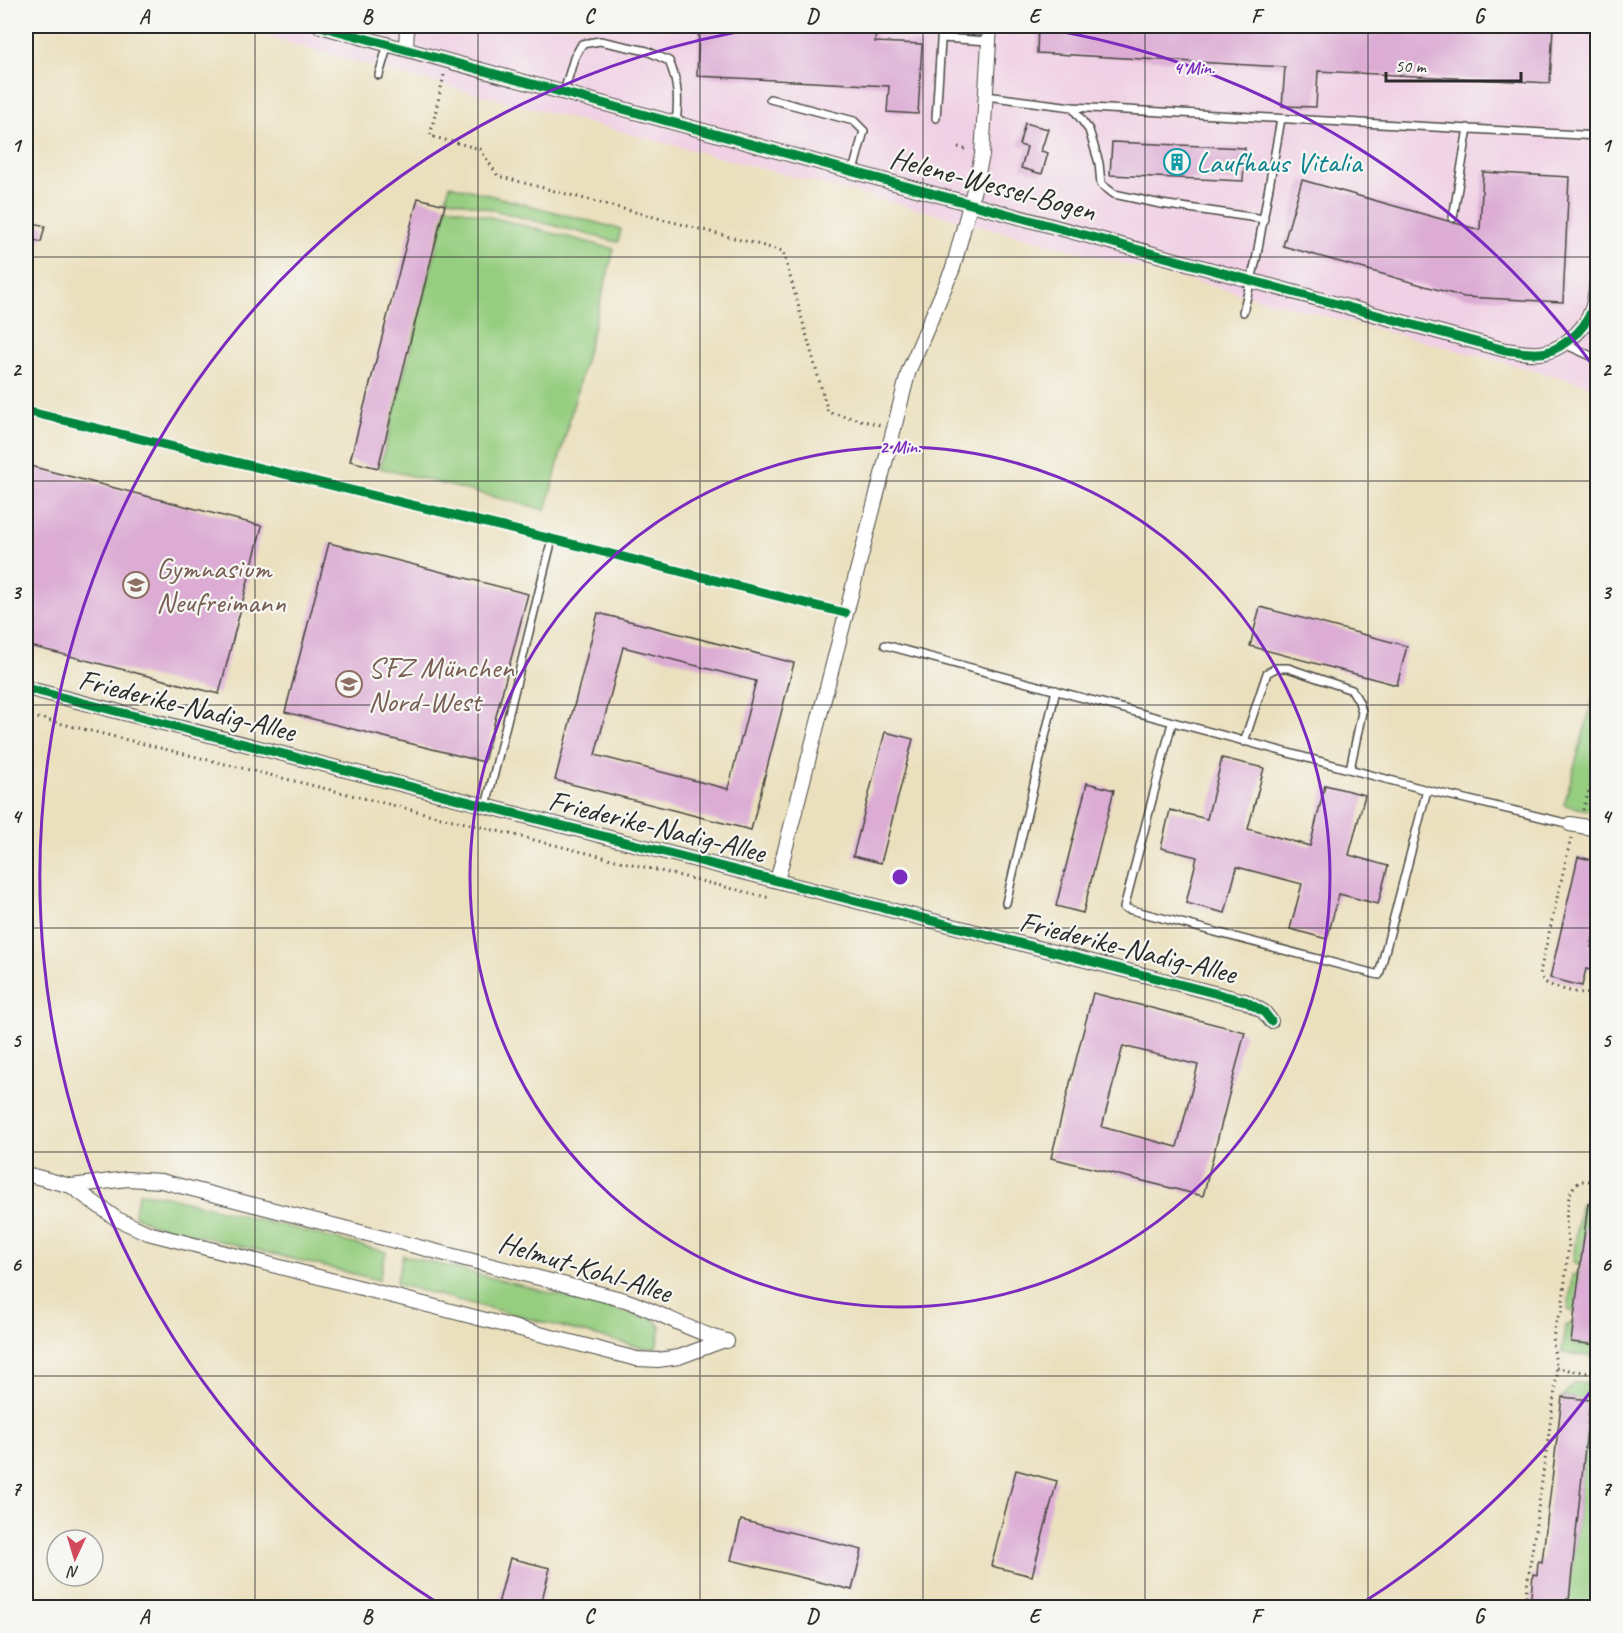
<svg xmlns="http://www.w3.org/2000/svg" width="1623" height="1633" font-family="Caveat,sans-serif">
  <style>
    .built { fill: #f0d0e4 }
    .green { fill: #96ce80; stroke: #607c56; stroke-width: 1.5 }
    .building { fill: #dcacd4; fill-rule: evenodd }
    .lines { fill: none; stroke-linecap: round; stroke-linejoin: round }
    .lane-casing { stroke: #484641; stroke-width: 10 }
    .street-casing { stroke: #484641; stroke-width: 16 }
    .path { stroke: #484641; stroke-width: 3; stroke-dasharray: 1.5 4.5; stroke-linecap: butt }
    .lane { stroke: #fff; stroke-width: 7 }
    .street { stroke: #fff; stroke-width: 14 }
    .cycleway-casing { stroke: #f6f6f2; stroke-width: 13 }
    .cycleway { stroke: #00873e; stroke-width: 9 }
    .grid { fill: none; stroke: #2b2b2b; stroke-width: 1.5; stroke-opacity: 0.55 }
    .ring { fill: none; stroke: #7b2cbf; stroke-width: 3 }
    .labels { text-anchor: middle; stroke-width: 4.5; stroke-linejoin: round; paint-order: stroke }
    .culture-label { font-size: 30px; fill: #0d838f; stroke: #f6f6f2; text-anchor: start }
    .street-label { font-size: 30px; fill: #2b2b2b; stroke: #f6f6f2 }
    .education-label { font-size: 30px; fill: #785e54; stroke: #f6f6f2; text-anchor: start }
    .centre { fill: #7b2cbf; stroke: #f6f6f2; stroke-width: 3 }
    .ring-label { font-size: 18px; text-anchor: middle; font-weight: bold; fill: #7b2cbf; stroke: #f6f6f2; stroke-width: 4.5; stroke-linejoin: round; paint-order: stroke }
    .neatline { fill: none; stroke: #2b2b2b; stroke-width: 2 }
    .grid-label { font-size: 20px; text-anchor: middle; font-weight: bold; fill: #2b2b2b }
  </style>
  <rect width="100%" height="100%" fill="#f6f6f2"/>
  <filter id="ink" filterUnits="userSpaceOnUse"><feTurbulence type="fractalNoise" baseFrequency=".0167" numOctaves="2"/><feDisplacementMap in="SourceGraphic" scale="12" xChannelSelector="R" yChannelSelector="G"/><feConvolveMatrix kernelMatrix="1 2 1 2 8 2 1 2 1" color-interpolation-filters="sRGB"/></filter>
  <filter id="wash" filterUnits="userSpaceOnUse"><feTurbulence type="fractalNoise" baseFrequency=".008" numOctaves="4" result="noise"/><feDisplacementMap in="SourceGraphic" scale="24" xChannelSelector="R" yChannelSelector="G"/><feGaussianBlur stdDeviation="1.35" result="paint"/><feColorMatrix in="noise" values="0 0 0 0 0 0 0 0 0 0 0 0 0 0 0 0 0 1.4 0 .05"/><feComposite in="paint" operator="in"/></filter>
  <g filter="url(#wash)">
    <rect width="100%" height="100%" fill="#ebe0be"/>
    <path class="built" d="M 228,26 L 1597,26 L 1597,387 L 386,70 Z"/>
    <path class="green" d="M 450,185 L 621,229 L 618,242 L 446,198 Z
      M 447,206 L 614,249 L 546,510 L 380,468 Z
      M 1597,684 L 1597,812 L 1564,805 Z
      M 139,1193 L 162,1195 L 386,1252 L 379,1280 L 151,1224 L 134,1215 Z
      M 1589,1195 L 1597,1195 L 1597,1202 L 1588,1201 L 1581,1265 L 1573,1262 L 1580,1205 Z
      M 403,1255 L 655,1320 L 661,1328 L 656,1348 L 643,1348 L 396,1284 Z
      M 1580,1272 L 1575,1314 L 1568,1310 L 1572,1275 Z
      M 1573,1323 L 1571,1342 L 1597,1345 L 1597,1357 L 1562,1353 L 1565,1326 Z
      M 1575,1382 L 1597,1386 L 1598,1505 L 1592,1574 L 1593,1607 L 1553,1608 L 1554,1605 L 1566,1605 L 1567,1599 L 1569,1599 L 1590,1401 L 1562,1397 Z"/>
    <g id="blocks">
      <path class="building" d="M 699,26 L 876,26 L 875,42 L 922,44 L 918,114 L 887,112 L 889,86 L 697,76 Z
        M 1038,26 L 1553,26 L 1550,83 L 1318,71 L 1316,107 L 1282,106 L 1285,67 L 1037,53 Z
        M 1025,123 L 1048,129 L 1041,151 L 1048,153 L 1042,174 L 1021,168 L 1027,147 L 1019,145 Z
        M 1112,142 L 1245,148 L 1243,181 L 1110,175 Z
        M 1483,172 L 1569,177 L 1563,302 L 1464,297 L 1283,246 L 1302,180 L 1480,230 Z
        M 418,198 L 445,205 L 378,468 L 350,461 Z
        M 26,221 L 45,226 L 41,242 L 26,238 Z
        M 26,465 L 262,526 L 219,694 L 26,645 Z
        M 329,543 L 528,594 L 484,762 L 285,712 Z
        M 1260,607 L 1407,646 L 1397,685 L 1250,646 Z
        M 598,613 L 794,663 L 751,830 L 555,780 ZM 623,647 L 756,681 L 728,789 L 595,755 Z
        M 885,732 L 913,739 L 881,863 L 853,856 Z
        M 1222,758 L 1264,768 L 1248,829 L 1310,846 L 1325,785 L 1365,795 L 1349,855 L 1388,866 L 1378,904 L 1339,894 L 1327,939 L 1290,929 L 1302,884 L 1237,867 L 1225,913 L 1186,903 L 1197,857 L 1161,848 L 1170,810 L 1207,819 Z
        M 1087,783 L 1114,790 L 1083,913 L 1056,906 Z
        M 1578,857 L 1598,861 L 1598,919 L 1591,947 L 1596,948 L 1591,970 L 1586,969 L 1582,986 L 1550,978 Z
        M 1093,993 L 1245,1032 L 1203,1196 L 1051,1158 ZM 1123,1046 L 1198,1065 L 1177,1147 L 1102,1127 Z
        M 1588,1204 L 1598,1205 L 1598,1345 L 1571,1342 Z
        M 1562,1397 L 1590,1400 L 1569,1600 L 1567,1599 L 1566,1605 L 1554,1605 L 1553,1608 L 1530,1608 L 1533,1574 L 1537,1575 L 1538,1561 L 1542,1562 Z
        M 1016,1470 L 1057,1481 L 1032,1576 L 991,1566 Z
        M 741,1520 L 862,1550 L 852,1590 L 731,1560 Z
        M 510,1558 L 550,1568 L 540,1608 L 497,1608 Z"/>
    </g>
  </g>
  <g filter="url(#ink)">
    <use href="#blocks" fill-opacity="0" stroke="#484641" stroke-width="1.5"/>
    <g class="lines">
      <defs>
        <path id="lane" d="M 941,38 L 989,41
          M 379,75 L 388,44
          M 564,92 L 574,58 L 582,44 L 600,41 L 647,51 L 669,61 C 678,82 679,100 676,123
          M 986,96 L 1072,107 L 1598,136
          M 770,99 L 854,121 L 864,131 L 853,171
          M 1072,107 L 1089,130 L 1099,163 L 1101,184 L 1114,194 L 1161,204 L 1264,219
          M 936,118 L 942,26
          M 1453,218 L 1468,128
          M 1243,312 L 1256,260 L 1281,119
          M 1564,344 L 1598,359
          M 885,645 L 1427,790 L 1570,824
          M 1172,723 L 1124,908 L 1379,975 L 1427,790
          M 1244,742 L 1267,673 L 1276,668 L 1288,668 L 1352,690 L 1359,702 L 1362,712 L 1350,769
          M 486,806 L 552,539
          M 1006,903 L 1056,690"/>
        <path id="street" d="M 320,26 L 1505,350 C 1516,351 1528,354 1539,353 C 1550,353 1560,347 1569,340 C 1596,320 1596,295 1598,264
          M 406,49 L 407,26
          M 26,688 L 1245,1001 L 1264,1012 L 1271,1021
          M 1570,824 L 1598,829
          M 777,881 L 909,370 L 953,268 L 977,178 L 982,155 L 990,26
          M 26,1174 L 71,1186 L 127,1179 L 161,1181 L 625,1300 C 660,1312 691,1332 727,1341
          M 71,1186 L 117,1219 L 148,1233 L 637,1359 L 658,1360 L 679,1357 L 722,1341"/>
      </defs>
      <use href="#lane" class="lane-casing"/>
      <use href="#street" class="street-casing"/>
      <path class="path" d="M 444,75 L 430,136 L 480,149 L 498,176 L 783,251 L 828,412 L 880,425
        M 958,147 L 968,150
        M 26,715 L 770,898
        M 1583,810 L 1590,787 L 1598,781
        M 1571,838 L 1540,972 C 1541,975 1542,979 1544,981 C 1551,989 1587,995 1598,994
        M 1556,1368 L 1598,1374
        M 1524,1608 L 1557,1376 L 1553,1341 L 1555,1323 L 1562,1310 L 1569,1243 C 1565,1231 1565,1199 1573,1188 C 1575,1185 1578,1184 1580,1181 L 1598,1181"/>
      <use href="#lane" class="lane"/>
      <use href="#street" class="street"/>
      <defs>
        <path id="cycleway" d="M 320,26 L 1505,350 C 1516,351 1528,354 1539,353 C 1550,353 1560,347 1569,340 C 1596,320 1596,295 1598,264
          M 26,411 L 552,539 L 845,613
          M 26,688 L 1245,1001 L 1264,1012 L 1271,1021"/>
      </defs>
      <use href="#cycleway" class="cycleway-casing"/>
      <use href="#cycleway" class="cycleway"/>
    </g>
  </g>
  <path class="grid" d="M 255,26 L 255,1608M 478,26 L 478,1608M 700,26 L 700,1608M 923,26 L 923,1608M 1145,26 L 1145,1608M 1368,26 L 1368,1608M 26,257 L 1598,257M 26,481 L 1598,481M 26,705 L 1598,705M 26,928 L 1598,928M 26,1152 L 1598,1152M 26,1376 L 1598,1376"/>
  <g class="ring">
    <circle cx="900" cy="877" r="430"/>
    <path d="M1597 1383A861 861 0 0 1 1356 1607M444 1607A861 861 0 0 1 765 27M1035 27A861 861 0 0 1 1597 371"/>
  </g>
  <defs>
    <symbol id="building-ring" viewBox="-11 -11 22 22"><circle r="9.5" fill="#f6f6f2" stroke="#0f9aa8" stroke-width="1.5"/><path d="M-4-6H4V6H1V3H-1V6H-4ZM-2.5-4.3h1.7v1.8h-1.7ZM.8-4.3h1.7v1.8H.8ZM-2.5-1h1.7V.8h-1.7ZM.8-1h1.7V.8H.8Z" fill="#0f9aa8"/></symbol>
    <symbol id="school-ring" viewBox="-11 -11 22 22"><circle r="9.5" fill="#f6f6f2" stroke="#8d6e63" stroke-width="1.5"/><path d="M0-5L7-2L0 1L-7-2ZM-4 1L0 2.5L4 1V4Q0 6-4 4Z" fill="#8d6e63"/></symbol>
  </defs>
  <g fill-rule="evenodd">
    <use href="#building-ring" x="1162" y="147" width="30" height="30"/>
    <use href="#school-ring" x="121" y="570" width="30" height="30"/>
    <use href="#school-ring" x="334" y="669" width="30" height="30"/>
  </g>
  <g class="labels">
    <g class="culture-label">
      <text x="1196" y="172">Laufhaus Vitalia</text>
    </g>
    <g class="street-label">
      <text transform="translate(993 184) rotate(15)" y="10">Helene-Wessel-Bogen</text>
      <text transform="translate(187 705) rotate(14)" y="10">Friederike-Nadig-Allee</text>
      <text transform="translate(657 826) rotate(14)" y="10">Friederike-Nadig-Allee</text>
      <text transform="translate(1128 947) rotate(14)" y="10">Friederike-Nadig-Allee</text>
      <text transform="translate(585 1267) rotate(17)" y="10">Helmut-Kohl-Allee</text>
    </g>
    <g class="education-label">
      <text x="156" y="578">Gymnasium<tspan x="156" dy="34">Neufreimann</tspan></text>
      <text x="368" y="677">SFZ München<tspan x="368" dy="34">Nord-West</tspan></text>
    </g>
  </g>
  <circle cx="900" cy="877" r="9" class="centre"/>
  <g class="ring-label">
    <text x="1194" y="74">4 Min.</text>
    <text x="900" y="453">2 Min.</text>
  </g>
  <rect width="1623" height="1633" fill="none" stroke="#f6f6f2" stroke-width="66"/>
  <g transform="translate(75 1558) rotate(184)"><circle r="28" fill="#f6f6f2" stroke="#a5a5a2" stroke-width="1.5"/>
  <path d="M0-4.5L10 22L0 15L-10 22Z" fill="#d1495b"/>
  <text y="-9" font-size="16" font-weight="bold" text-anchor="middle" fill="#2b2b2b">N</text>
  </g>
  <path d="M1386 72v9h135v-9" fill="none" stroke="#2b2b2b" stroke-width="3"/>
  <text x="1395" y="72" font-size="18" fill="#2b2b2b" stroke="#f6f6f2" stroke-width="4.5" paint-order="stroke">50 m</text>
  <rect x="33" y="33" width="1557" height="1567" class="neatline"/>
  <g class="grid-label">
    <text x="144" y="23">A</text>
    <text x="367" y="23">B</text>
    <text x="589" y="23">C</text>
    <text x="812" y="23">D</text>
    <text x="1034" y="23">E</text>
    <text x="1256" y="23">F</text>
    <text x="1479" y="23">G</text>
    <text x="16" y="152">1</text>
    <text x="1606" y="152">1</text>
    <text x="16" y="376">2</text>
    <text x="1606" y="376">2</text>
    <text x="16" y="599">3</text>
    <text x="1606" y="599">3</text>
    <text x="16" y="823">4</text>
    <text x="1606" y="823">4</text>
    <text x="16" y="1047">5</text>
    <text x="1606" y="1047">5</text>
    <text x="16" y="1271">6</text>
    <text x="1606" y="1271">6</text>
    <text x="16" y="1495">7</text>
    <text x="1606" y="1495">7</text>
    <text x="144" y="1623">A</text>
    <text x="367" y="1623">B</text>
    <text x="589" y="1623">C</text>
    <text x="812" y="1623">D</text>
    <text x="1034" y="1623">E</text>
    <text x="1256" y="1623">F</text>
    <text x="1479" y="1623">G</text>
  </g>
</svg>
